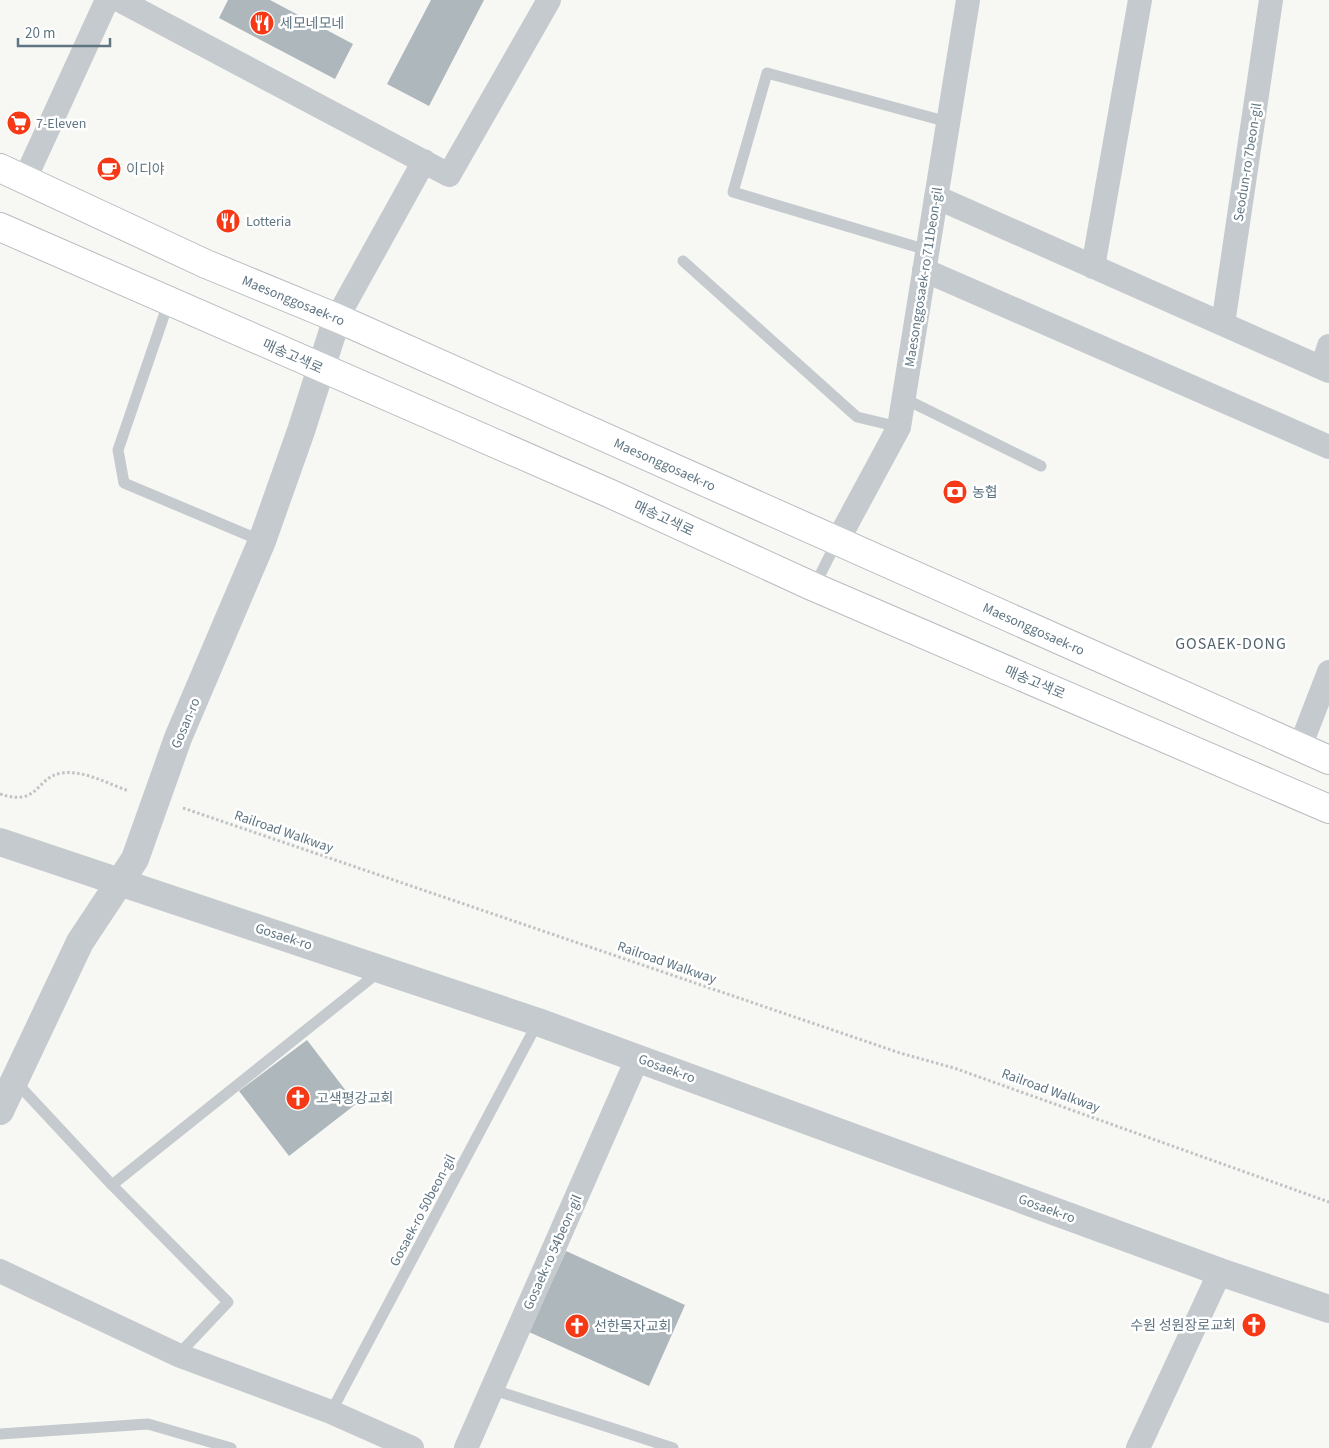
<svg xmlns="http://www.w3.org/2000/svg" width="1329" height="1448" font-family="'Source Sans 3','Noto Sans KR',sans-serif">
  <style>
    .building { fill: #adb7bc }
    .lines { fill: none; stroke-linecap: round; stroke-linejoin: round }
    .primary-casing { stroke: #b7bdc0; stroke-width: 30 }
    .path { stroke: #c0c3c5; stroke-width: 3; stroke-dasharray: 2.5 2.5; stroke-linecap: butt }
    .service { stroke: #c4cacd; stroke-width: 11 }
    .minor { stroke: #c4cacd; stroke-width: 24 }
    .tertiary { stroke: #c4cacd; stroke-width: 28 }
    .primary { stroke: #fff; stroke-width: 28 }
    .labels { text-anchor: middle; stroke-width: 5; stroke-linejoin: round; paint-order: stroke }
    .poi-label { font-size: 14px; fill: #5f7582; stroke: #fff; text-anchor: start }
    .street-label { font-size: 14px; fill: #5f7582; stroke: #fff }
    .quarter-label { font-size: 16px; letter-spacing: 1px; fill: #52636c; stroke: #fff }
  </style>
  <rect width="100%" height="100%" fill="#f7f7f4"/>
  <path class="building" d="M 228,0 L 270,0 L 353,44 L 335,79 L 219,18 Z
    M 431,0 L 484,0 L 429,106 L 387,84 Z
    M 307,1040 L 356,1104 L 289,1156 L 239,1091 Z
    M 566,1251 L 685,1305 L 649,1386 L 529,1332 Z"/>
  <g class="lines">
    <defs>
      <g id="primary">
        <path id="s1" d="M 0,168 L 206,264 L 337,318 L 1329,760"/>
        <path d="M 0,227 L 611,494 L 814,587 L 1329,809"/>
      </g>
    </defs>
    <use href="#primary" class="primary-casing"/>
    <path class="path" d="M 0,794 C 40,807 35,777 62,773 C 85,770 108,784 129,791
      M 183,808 L 900,1053 L 954,1068 L 1329,1202"/>
    <path class="service" d="M 927,250 L 733,192 L 767,73 L 948,122
      M 683,261 L 857,417 L 899,427
      M 169,301 L 118,450 L 124,483 L 262,541
      M 903,398 L 1041,466
      M 814,587 L 837,541
      M 15,1081 L 112,1185 L 228,1302 L 178,1355
      M 112,1185 L 380,971
      M 491,1389 L 673,1448
      M 331,1412 L 538,1022
      M 0,1434 L 148,1424 L 231,1448"/>
    <path class="minor" d="M 119,0 L 449,175 L 549,0
      M 25,179 L 107,0
      M 936,197 L 1329,371
      M 1093,267 L 1140,0
      M 924,270 L 1329,447
      M 337,318 L 424,161
      M 1223,324 L 1271,0
      M 1322,368 L 1329,346
      M 838,540 L 899,427 L 968,0
      M 1300,747 L 1329,672
      M 0,1271 L 178,1355 L 331,1412 L 412,1448
      M 466,1448 L 638,1057
      M 1138,1448 L 1220,1272"/>
    <path class="tertiary" d="M 0,842 L 538,1022 L 1220,1272 L 1329,1309
      M 0,1111 L 80,942 L 135,859 L 178,738 L 262,541 L 301,431 L 337,318"/>
    <use href="#primary" class="primary"/>
  </g>
  <defs>
    <symbol id="restaurant-disc" viewBox="-11 -11 22 22"><circle r="9.5" fill="#f53917" stroke="#fff"/><path d="M-5-6h1v4h1v-4h1v4h1v-4h1v5L-1.5 .5V6h-2V.5L-5-1ZM5-6V6H3V1.5H1.5Q1.5-4 5-6Z" fill="#fff"/></symbol>
    <symbol id="supermarket-disc" viewBox="-11 -11 22 22"><circle r="9.5" fill="#f53917" stroke="#fff"/><path d="M-6-5.5h2.5l.6 2H6L4.5 2H-2.5L-4.4-4H-6ZM-1.5 3.2a1.3 1.3 0 1 0 .1 0ZM3 3.2a1.3 1.3 0 1 0 .1 0Z" fill="#fff"/></symbol>
    <symbol id="cafe-disc" viewBox="-11 -11 22 22"><circle r="9.5" fill="#f53917" stroke="#fff"/><path d="M-5.5-4.5H6V0H3Q3 3.5 0 3.5H-2.5Q-5.5 3.5-5.5 0ZM3-3.2v2h1.7v-2ZM-6 4.5H4V6H-6Z" fill="#fff"/></symbol>
    <symbol id="bank-disc" viewBox="-11 -11 22 22"><circle r="9.5" fill="#f53917" stroke="#fff"/><path d="M-6-4H6V4H-6ZM0-2.3a2.3 2.3 0 1 0 0 4.6a2.3 2.3 0 1 0 0-4.6Z" fill="#fff"/></symbol>
    <symbol id="church-disc" viewBox="-11 -11 22 22"><circle r="9.5" fill="#f53917" stroke="#fff"/><path d="M-1.2-6h2.4v3.5h3.3v2.4h-3.3V6h-2.4V-.1h-3.3v-2.4h3.3Z" fill="#fff"/></symbol>
  </defs>
  <g fill-rule="evenodd">
    <use href="#restaurant-disc" x="248" y="9" width="28" height="28"/>
    <use href="#supermarket-disc" x="5" y="109" width="28" height="28"/>
    <use href="#cafe-disc" x="95" y="155" width="28" height="28"/>
    <use href="#restaurant-disc" x="214" y="207" width="28" height="28"/>
    <use href="#bank-disc" x="941" y="478" width="28" height="28"/>
    <use href="#church-disc" x="284" y="1084" width="28" height="28"/>
    <use href="#church-disc" x="1240" y="1311" width="28" height="28"/>
    <use href="#church-disc" x="563" y="1312" width="28" height="28"/>
  </g>
  <g class="labels">
    <g class="poi-label">
      <text x="280" y="28">세모네모네</text>
      <text x="36" y="128">7-Eleven</text>
      <text x="126" y="174">이디야</text>
      <text x="246" y="226">Lotteria</text>
      <text x="972" y="497">농협</text>
      <text x="316" y="1103">고색평강교회</text>
      <text x="1236" y="1330" text-anchor="end">수원 성원장로교회</text>
      <text x="594" y="1331">선한목자교회</text>
    </g>
    <g class="street-label">
      <text transform="translate(1247 162) rotate(-81)" y="5">Seodun-ro 7beon-gil</text>
      <text transform="translate(923 277) rotate(-81)" y="5">Maesonggosaek-ro 711beon-gil</text>
      <text dy="5" stroke="none"><textPath href="#s1" startOffset="322">Maesonggosaek-ro</textPath></text>
      <text transform="translate(293 356) rotate(24)" y="5">매송고색로</text>
      <text dy="5" stroke="none"><textPath href="#s1" startOffset="728">Maesonggosaek-ro</textPath></text>
      <text transform="translate(664 518) rotate(25)" y="5">매송고색로</text>
      <text dy="5" stroke="none"><textPath href="#s1" startOffset="1132">Maesonggosaek-ro</textPath></text>
      <text transform="translate(1035 682) rotate(23)" y="5">매송고색로</text>
      <text transform="translate(185 723) rotate(-67)" y="5">Gosan-ro</text>
      <text transform="translate(284 831) rotate(19)" y="5">Railroad Walkway</text>
      <text transform="translate(284 936) rotate(18)" y="5">Gosaek-ro</text>
      <text transform="translate(667 962) rotate(19)" y="5">Railroad Walkway</text>
      <text transform="translate(667 1068) rotate(20)" y="5">Gosaek-ro</text>
      <text transform="translate(1051 1090) rotate(20)" y="5">Railroad Walkway</text>
      <text transform="translate(1047 1208) rotate(20)" y="5">Gosaek-ro</text>
      <text transform="translate(422 1210) rotate(-62)" y="5">Gosaek-ro 50beon-gil</text>
      <text transform="translate(552 1252) rotate(-66)" y="5">Gosaek-ro 54beon-gil</text>
    </g>
    <g class="quarter-label">
      <text x="1231" y="649">GOSAEK-DONG</text>
    </g>
  </g>
  <path d="M18 38v8h92v-8" fill="none" stroke="#5f7582" stroke-width="2.5"/>
  <text x="25" y="38" font-size="15" fill="#5f7582" stroke="#ffffff" stroke-width="4" paint-order="stroke">20 m</text>
</svg>
